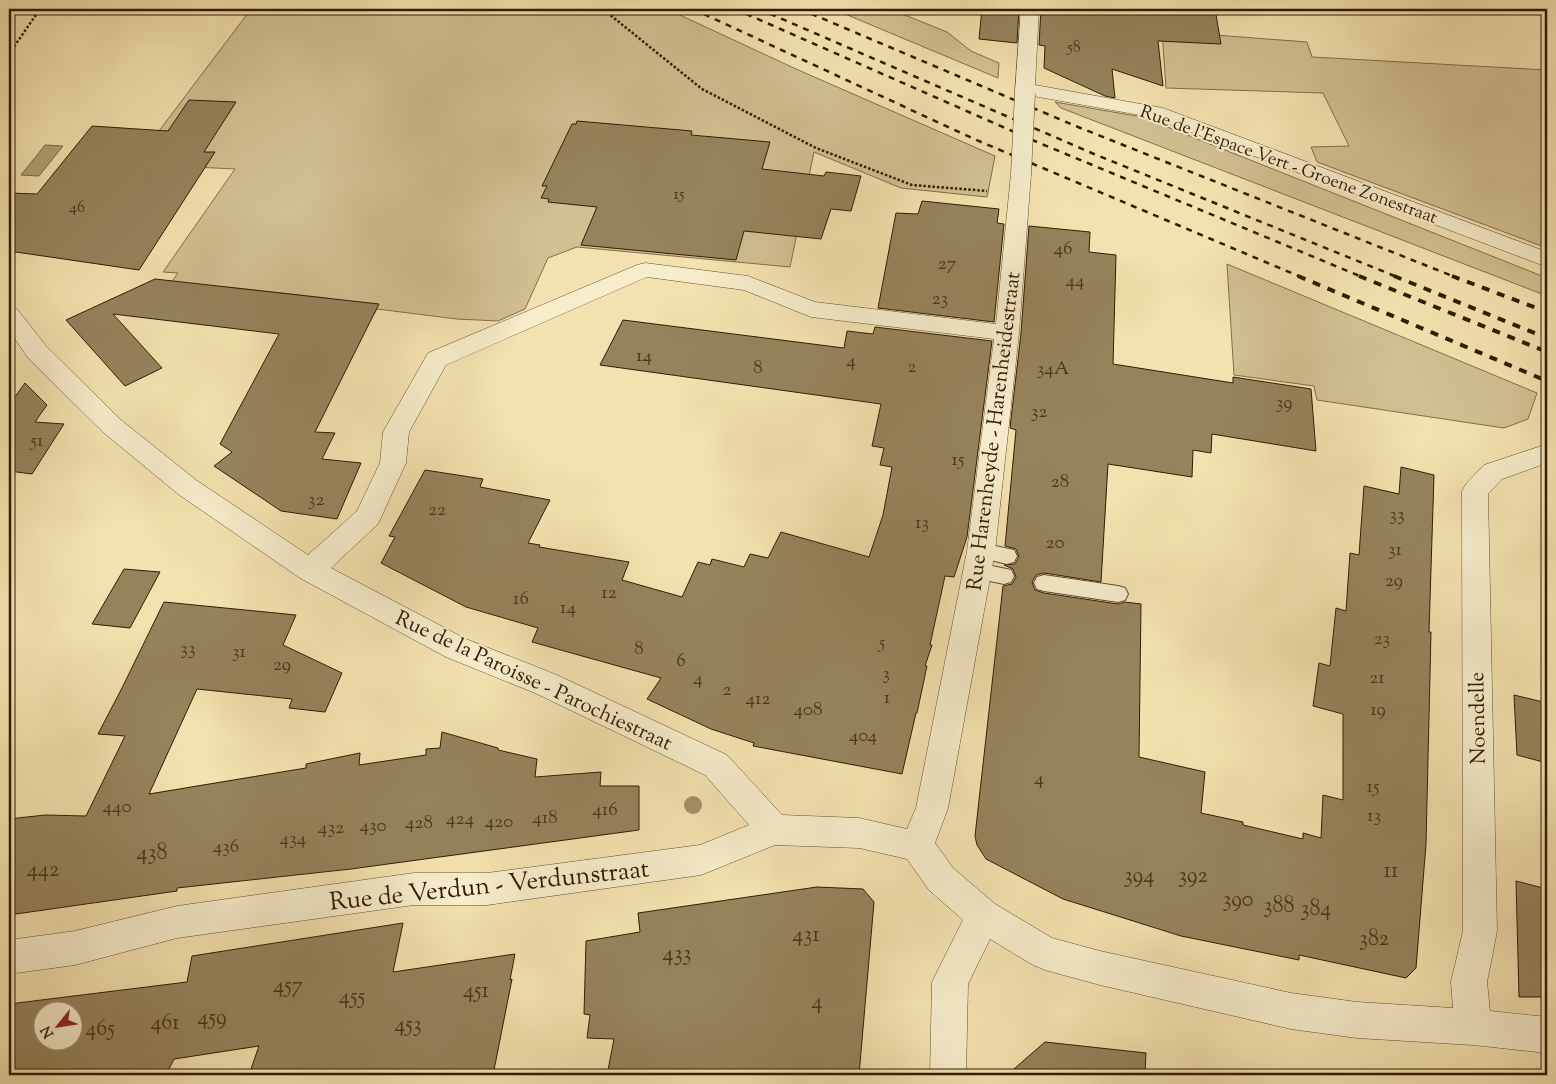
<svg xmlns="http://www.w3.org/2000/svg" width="1556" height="1084" font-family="'Sorts Mill Goudy',serif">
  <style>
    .green { fill: #d2c092; stroke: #826e4a }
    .water { fill: #b19f75; stroke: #7e6b47 }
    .building { fill: #96835c; stroke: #311c03; fill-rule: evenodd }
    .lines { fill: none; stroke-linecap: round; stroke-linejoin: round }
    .service-casing { stroke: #624e2e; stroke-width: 2 }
    .minor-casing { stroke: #624e2e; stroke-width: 1 }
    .path { stroke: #311c03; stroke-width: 2.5; stroke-dasharray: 2.5 2; stroke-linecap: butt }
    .service { fill: #f7eccb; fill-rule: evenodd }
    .minor { fill: #f7eccb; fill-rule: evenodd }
    .rail-far1 { stroke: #311c03; stroke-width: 2.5; stroke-dasharray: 6 6; stroke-linecap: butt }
    .rail { stroke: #311c03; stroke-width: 4; stroke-dasharray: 8 8; stroke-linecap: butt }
    .minor-bridge-casing { stroke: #624e2e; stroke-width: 21; stroke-linecap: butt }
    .minor-bridge { stroke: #f7eccb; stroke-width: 20 }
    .tree { fill: #a39068 }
    .labels { text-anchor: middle; stroke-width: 4; stroke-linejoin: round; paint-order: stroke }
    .far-number-label { font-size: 16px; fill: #4a3619 }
    .far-street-label { font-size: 18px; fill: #311c03; stroke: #f7eccb }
    .number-label { font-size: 19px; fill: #4a3619 }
    .street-label { font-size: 21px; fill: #311c03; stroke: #f7eccb }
    .near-number-label { font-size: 22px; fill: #4a3619 }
    .near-street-label { font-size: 25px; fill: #311c03; stroke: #f7eccb }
  </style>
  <rect width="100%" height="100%" fill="#f3e2af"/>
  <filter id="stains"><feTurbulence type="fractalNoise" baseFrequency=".004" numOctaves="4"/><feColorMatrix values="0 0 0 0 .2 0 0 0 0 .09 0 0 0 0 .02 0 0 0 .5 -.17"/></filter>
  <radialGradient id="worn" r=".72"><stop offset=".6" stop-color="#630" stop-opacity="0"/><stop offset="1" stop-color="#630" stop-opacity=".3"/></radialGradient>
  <path class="green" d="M 251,9 L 667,9 L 796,69 L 995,156 L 987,197 L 901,188 L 814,152 L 790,267 L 577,247 L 548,258 L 525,309 L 498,321 L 457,319 L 377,309 L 374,314 L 326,298 L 227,287 L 220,297 L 165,291 L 178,273 L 163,272 L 235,169 L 134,164 Z
    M 833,9 L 890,9 L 947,32 L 971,51 L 999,63 L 998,78 Z
    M 1162,31 L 1307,42 L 1312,57 L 1547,70 L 1547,248 L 1317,162 L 1311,147 L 1349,146 L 1323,93 L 1166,88 Z
    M 1055,102 L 1142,117 L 1547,278 L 1547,296 L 1061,108 Z
    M 1227,264 L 1537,393 L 1528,419 L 1504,428 L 1317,400 L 1314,386 L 1234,375 Z"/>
  <path class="water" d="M 45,145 L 63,146 L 39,176 L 21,175 Z"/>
  <path class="building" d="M 982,9 L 1019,9 L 1017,43 L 979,39 Z
    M 1041,9 L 1215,9 L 1221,44 L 1158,41 L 1163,86 L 1112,69 L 1115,98 L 1105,96 L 1044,68 L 1045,46 L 1039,45 Z
    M 189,100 L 236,102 L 204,152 L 215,152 L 139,270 L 9,251 L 9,193 L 37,194 L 92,126 L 168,131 Z
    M 577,121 L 692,131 L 691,135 L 770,142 L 762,169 L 824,176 L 826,172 L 861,176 L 851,211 L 831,209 L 821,239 L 744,231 L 736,260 L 581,245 L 597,207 L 548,202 L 549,199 L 541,198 L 547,186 L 542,186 L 572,124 L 576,124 Z
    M 922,201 L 999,209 L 997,223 L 1004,224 L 994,322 L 878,308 L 896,213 L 918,214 Z
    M 1029,226 L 1090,232 L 1089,252 L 1116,255 L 1113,364 L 1233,383 L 1233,377 L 1311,389 L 1316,451 L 1212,434 L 1211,453 L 1193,450 L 1192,477 L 1108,464 L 1101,582 L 1044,573 L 1036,575 L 1032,582 L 1035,590 L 1044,593 L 1118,604 L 1125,602 L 1141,604 L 1139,757 L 1205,772 L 1201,813 L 1243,822 L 1243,825 L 1303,839 L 1303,833 L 1321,838 L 1323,795 L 1343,800 L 1343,714 L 1313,706 L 1319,663 L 1330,666 L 1336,608 L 1346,611 L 1350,553 L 1359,555 L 1364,486 L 1399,494 L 1401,467 L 1434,475 L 1429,632 L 1431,632 L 1426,844 L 1416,968 L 1406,978 L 1299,955 L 1299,960 L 1181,936 L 1063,899 L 986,859 L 977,845 L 975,836 L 1003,586 L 1012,584 L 1016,577 L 1013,569 L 1004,565 L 1015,564 L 1019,557 L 1016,549 L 1005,546 L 1016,430 L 1010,428 L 1021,333 Z
    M 155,279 L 379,304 L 315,432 L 335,433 L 322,459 L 361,463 L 337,519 L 281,511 L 214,466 L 232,452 L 220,444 L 279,334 L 113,314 L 162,368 L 125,386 L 66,320 Z
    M 623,320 L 844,348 L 847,331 L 873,334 L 875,327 L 992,341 L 967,537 L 954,577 L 945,576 L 930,645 L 932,645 L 925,666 L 927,666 L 917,713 L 916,713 L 902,774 L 753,746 L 754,743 L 711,729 L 647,699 L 661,678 L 532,642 L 538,628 L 466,607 L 381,563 L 395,537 L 389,536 L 425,470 L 483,479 L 480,487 L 550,500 L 528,543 L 540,545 L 539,547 L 629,562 L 622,580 L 682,597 L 698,562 L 710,565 L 712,559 L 744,567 L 750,554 L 768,558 L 781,532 L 869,557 L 883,515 L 892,467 L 880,465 L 884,448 L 872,446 L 881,404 L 600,365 Z
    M 25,383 L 47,405 L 35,422 L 64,424 L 32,474 L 9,471 L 9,405 Z
    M 124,569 L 160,572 L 130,628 L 92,624 Z
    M 164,602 L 296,615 L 283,645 L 342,673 L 325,712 L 289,708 L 292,699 L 197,689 L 149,794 L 306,768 L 306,764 L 360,753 L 359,765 L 426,755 L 426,749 L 440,748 L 442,732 L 498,748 L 498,750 L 537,759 L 535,777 L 601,772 L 600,786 L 639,786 L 639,830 L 351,869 L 177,888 L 177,891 L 9,915 L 9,819 L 45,815 L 86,816 L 125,736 L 98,734 L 122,688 Z
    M 1514,695 L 1547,703 L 1547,763 L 1517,755 Z
    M 1516,881 L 1547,889 L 1547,997 L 1519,997 Z
    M 817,887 L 863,889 L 874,902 L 859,1075 L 607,1075 L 614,1039 L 587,1038 L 590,1015 L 584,1014 L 586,941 L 640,932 L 638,913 Z
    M 403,923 L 393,972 L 515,954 L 510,980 L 512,979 L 493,1075 L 255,1075 L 257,1070 L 251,1069 L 259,1046 L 174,1059 L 166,1075 L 9,1075 L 9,1004 L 187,982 L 192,956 ZM 42,1012 L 72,1012 L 72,1042 L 42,1042 Z
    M 1045,1042 L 1146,1053 L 1145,1075 L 1007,1075 Z"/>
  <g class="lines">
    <defs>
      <path id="service" d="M 981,543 L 1014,550 L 1017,556 L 1014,562 L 1007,564 L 974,556 L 971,551 L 974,546 Z
        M 978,563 L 1011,570 L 1014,576 L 1011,582 L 1004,584 L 971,577 L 968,571 L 971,565 Z
        M 1044,575 L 1118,586 L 1125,588 L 1128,594 L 1125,600 L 1118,602 L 1044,591 L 1037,589 L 1034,583 L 1037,577 Z"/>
      <path id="minor" d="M 1021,9 L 1039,9 L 1035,85 L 1163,108 L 1547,252 L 1547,267 L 1151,117 L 1033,96 L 1025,99 L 1018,97 L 1015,93 Z
        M 1021,168 L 1028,170 L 1031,174 L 1019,333 L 995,551 L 948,808 L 935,843 L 953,868 L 995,904 L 1052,938 L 1100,951 L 1291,993 L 1357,1002 L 1453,1008 L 1451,982 L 1463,931 L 1462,491 L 1466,484 L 1484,465 L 1547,444 L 1547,463 L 1502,479 L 1488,494 L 1497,931 L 1487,982 L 1490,1011 L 1547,1017 L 1547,1053 L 1473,1045 L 1357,1038 L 1291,1029 L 1100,985 L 1045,970 L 1033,965 L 990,939 L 968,984 L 966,1075 L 930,1075 L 932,982 L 963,920 L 929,890 L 907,859 L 859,848 L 775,845 L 701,875 L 487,905 L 414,905 L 177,938 L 75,965 L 9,974 L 9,940 L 75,931 L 177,906 L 414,873 L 487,873 L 700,845 L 749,825 L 705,775 L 535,693 L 446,657 L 300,578 L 178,494 L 103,432 L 28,358 L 9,330 L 9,306 L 17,309 L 46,346 L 121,420 L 196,480 L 308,555 L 357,511 L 380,463 L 383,432 L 428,353 L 637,265 L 645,263 L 748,276 L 815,302 L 996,324 L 1011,174 L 1014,170 ZM 647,277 L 744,290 L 811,317 L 994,339 L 967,551 L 916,808 L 907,829 L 859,818 L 782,815 L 727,755 L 557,675 L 466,639 L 331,568 L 378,524 L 406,463 L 409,432 L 446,365 Z"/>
    </defs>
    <use href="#service" class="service-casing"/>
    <use href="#minor" class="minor-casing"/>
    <path class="path" d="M 594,9 L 609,14 L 702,89 L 816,148 L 912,185 L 987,191
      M 9,54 L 40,9"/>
    <use href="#service" class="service"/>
    <use href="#minor" class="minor"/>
    <path class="rail-far1" d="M 693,9 L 974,139 L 1301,277
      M 735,9 L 1037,142 L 1362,277
      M 759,9 L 1094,154 L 1397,277
      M 800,9 L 1078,127 L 1455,277"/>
    <path class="rail" d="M 1298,276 L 1547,381
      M 1359,276 L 1547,352
      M 1394,276 L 1547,338
      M 1452,276 L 1547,312"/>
    <defs>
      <path id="minor-bridge" d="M 1021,174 L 1025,93"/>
    </defs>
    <use href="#minor-bridge" class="minor-bridge-casing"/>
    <use href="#minor-bridge" class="minor-bridge"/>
  </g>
  <circle class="tree" cx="693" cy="805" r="9"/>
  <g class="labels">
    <g class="far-number-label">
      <text x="1074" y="52">58</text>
      <text x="679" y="199">15</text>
      <text x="77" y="212">46</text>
    </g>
    <g class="far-street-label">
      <text transform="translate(1289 164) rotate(20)" y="6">Rue de l'Espace Vert - Groene Zonestraat</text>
    </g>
    <g class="number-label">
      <text x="1063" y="254">46</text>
      <text x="947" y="269">27</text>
      <text x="1075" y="286">44</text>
      <text x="940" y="304">23</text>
      <text x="644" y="361">14</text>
      <text x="851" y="366">4</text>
      <text x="912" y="372">2</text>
      <text x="758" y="373">8</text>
      <text x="1053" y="374">34A</text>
      <text x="1284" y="408">39</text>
      <text x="1039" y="417">32</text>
      <text x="37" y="446">51</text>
      <text x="958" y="465">15</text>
      <text x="1060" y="487">28</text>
      <text x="316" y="505">32</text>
      <text x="437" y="515">22</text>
      <text x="1397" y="520">33</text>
      <text x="922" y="528">13</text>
      <text x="1055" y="548">20</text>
      <text x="1395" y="555">31</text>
      <text x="1394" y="586">29</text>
      <text x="609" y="598">12</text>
      <text x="521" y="604">16</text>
      <text x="568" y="613">14</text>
      <text x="1382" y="644">23</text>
      <text x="882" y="648">5</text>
      <text x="188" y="654">33</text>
      <text x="639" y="654">8</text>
      <text x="239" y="657">31</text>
      <text x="681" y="666">6</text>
      <text x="282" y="670">29</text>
      <text x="886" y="679">3</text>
      <text x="1377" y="683">21</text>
      <text x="698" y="684">4</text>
      <text x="727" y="695">2</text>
      <text x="887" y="703">1</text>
      <text x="758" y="704">412</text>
      <text x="808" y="715">408</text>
      <text x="1378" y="715">19</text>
      <text x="863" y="741">404</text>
      <text x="1039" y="784">4</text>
      <text x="1373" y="792">15</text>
      <text x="117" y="812">440</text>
      <text x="605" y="815">416</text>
      <text x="1374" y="821">13</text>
      <text x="545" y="823">418</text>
      <text x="460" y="824">424</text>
      <text x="499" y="827">420</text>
      <text x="419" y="828">428</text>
      <text x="373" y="831">430</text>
      <text x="331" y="833">432</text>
      <text x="293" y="844">434</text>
      <text x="226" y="852">436</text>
    </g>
    <g class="street-label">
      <text transform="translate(993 431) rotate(-83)" y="7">Rue Harenheyde - Harenheidestraat</text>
      <text transform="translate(534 680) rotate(25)" y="7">Rue de la Paroisse - Parochiestraat</text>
      <text transform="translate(1477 718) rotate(-91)" y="7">Noendelle</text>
    </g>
    <g class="near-number-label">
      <text x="152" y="859">438</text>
      <text x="43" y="876">442</text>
      <text x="1391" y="877">11</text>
      <text x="1139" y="882">394</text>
      <text x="1193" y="882">392</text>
      <text x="1238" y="906">390</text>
      <text x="1279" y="912">388</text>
      <text x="1316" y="915">384</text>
      <text x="806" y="941">431</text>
      <text x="1374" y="945">382</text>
      <text x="677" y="960">433</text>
      <text x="288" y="992">457</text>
      <text x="476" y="997">451</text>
      <text x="352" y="1003">455</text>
      <text x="817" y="1008">4</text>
      <text x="212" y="1024">459</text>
      <text x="165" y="1029">461</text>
      <text x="408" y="1031">453</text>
      <text x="100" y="1035">465</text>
    </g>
    <g class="near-street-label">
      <text transform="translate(489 884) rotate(-6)" y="9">Rue de Verdun - Verdunstraat</text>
    </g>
  </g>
  <rect width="1556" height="1084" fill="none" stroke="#f3e2af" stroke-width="30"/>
  <rect x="10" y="10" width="1536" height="1064" fill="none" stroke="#311c03" stroke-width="2.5"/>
  <rect x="15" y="15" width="1526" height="1054" fill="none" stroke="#311c03"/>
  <g transform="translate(58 1026) rotate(240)"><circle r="24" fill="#f7eccb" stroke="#a8997b"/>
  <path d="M0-4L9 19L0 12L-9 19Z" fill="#8f2418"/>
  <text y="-8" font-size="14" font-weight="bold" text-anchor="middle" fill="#311c03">N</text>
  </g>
  <rect width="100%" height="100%" filter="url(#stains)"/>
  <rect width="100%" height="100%" fill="url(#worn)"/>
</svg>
